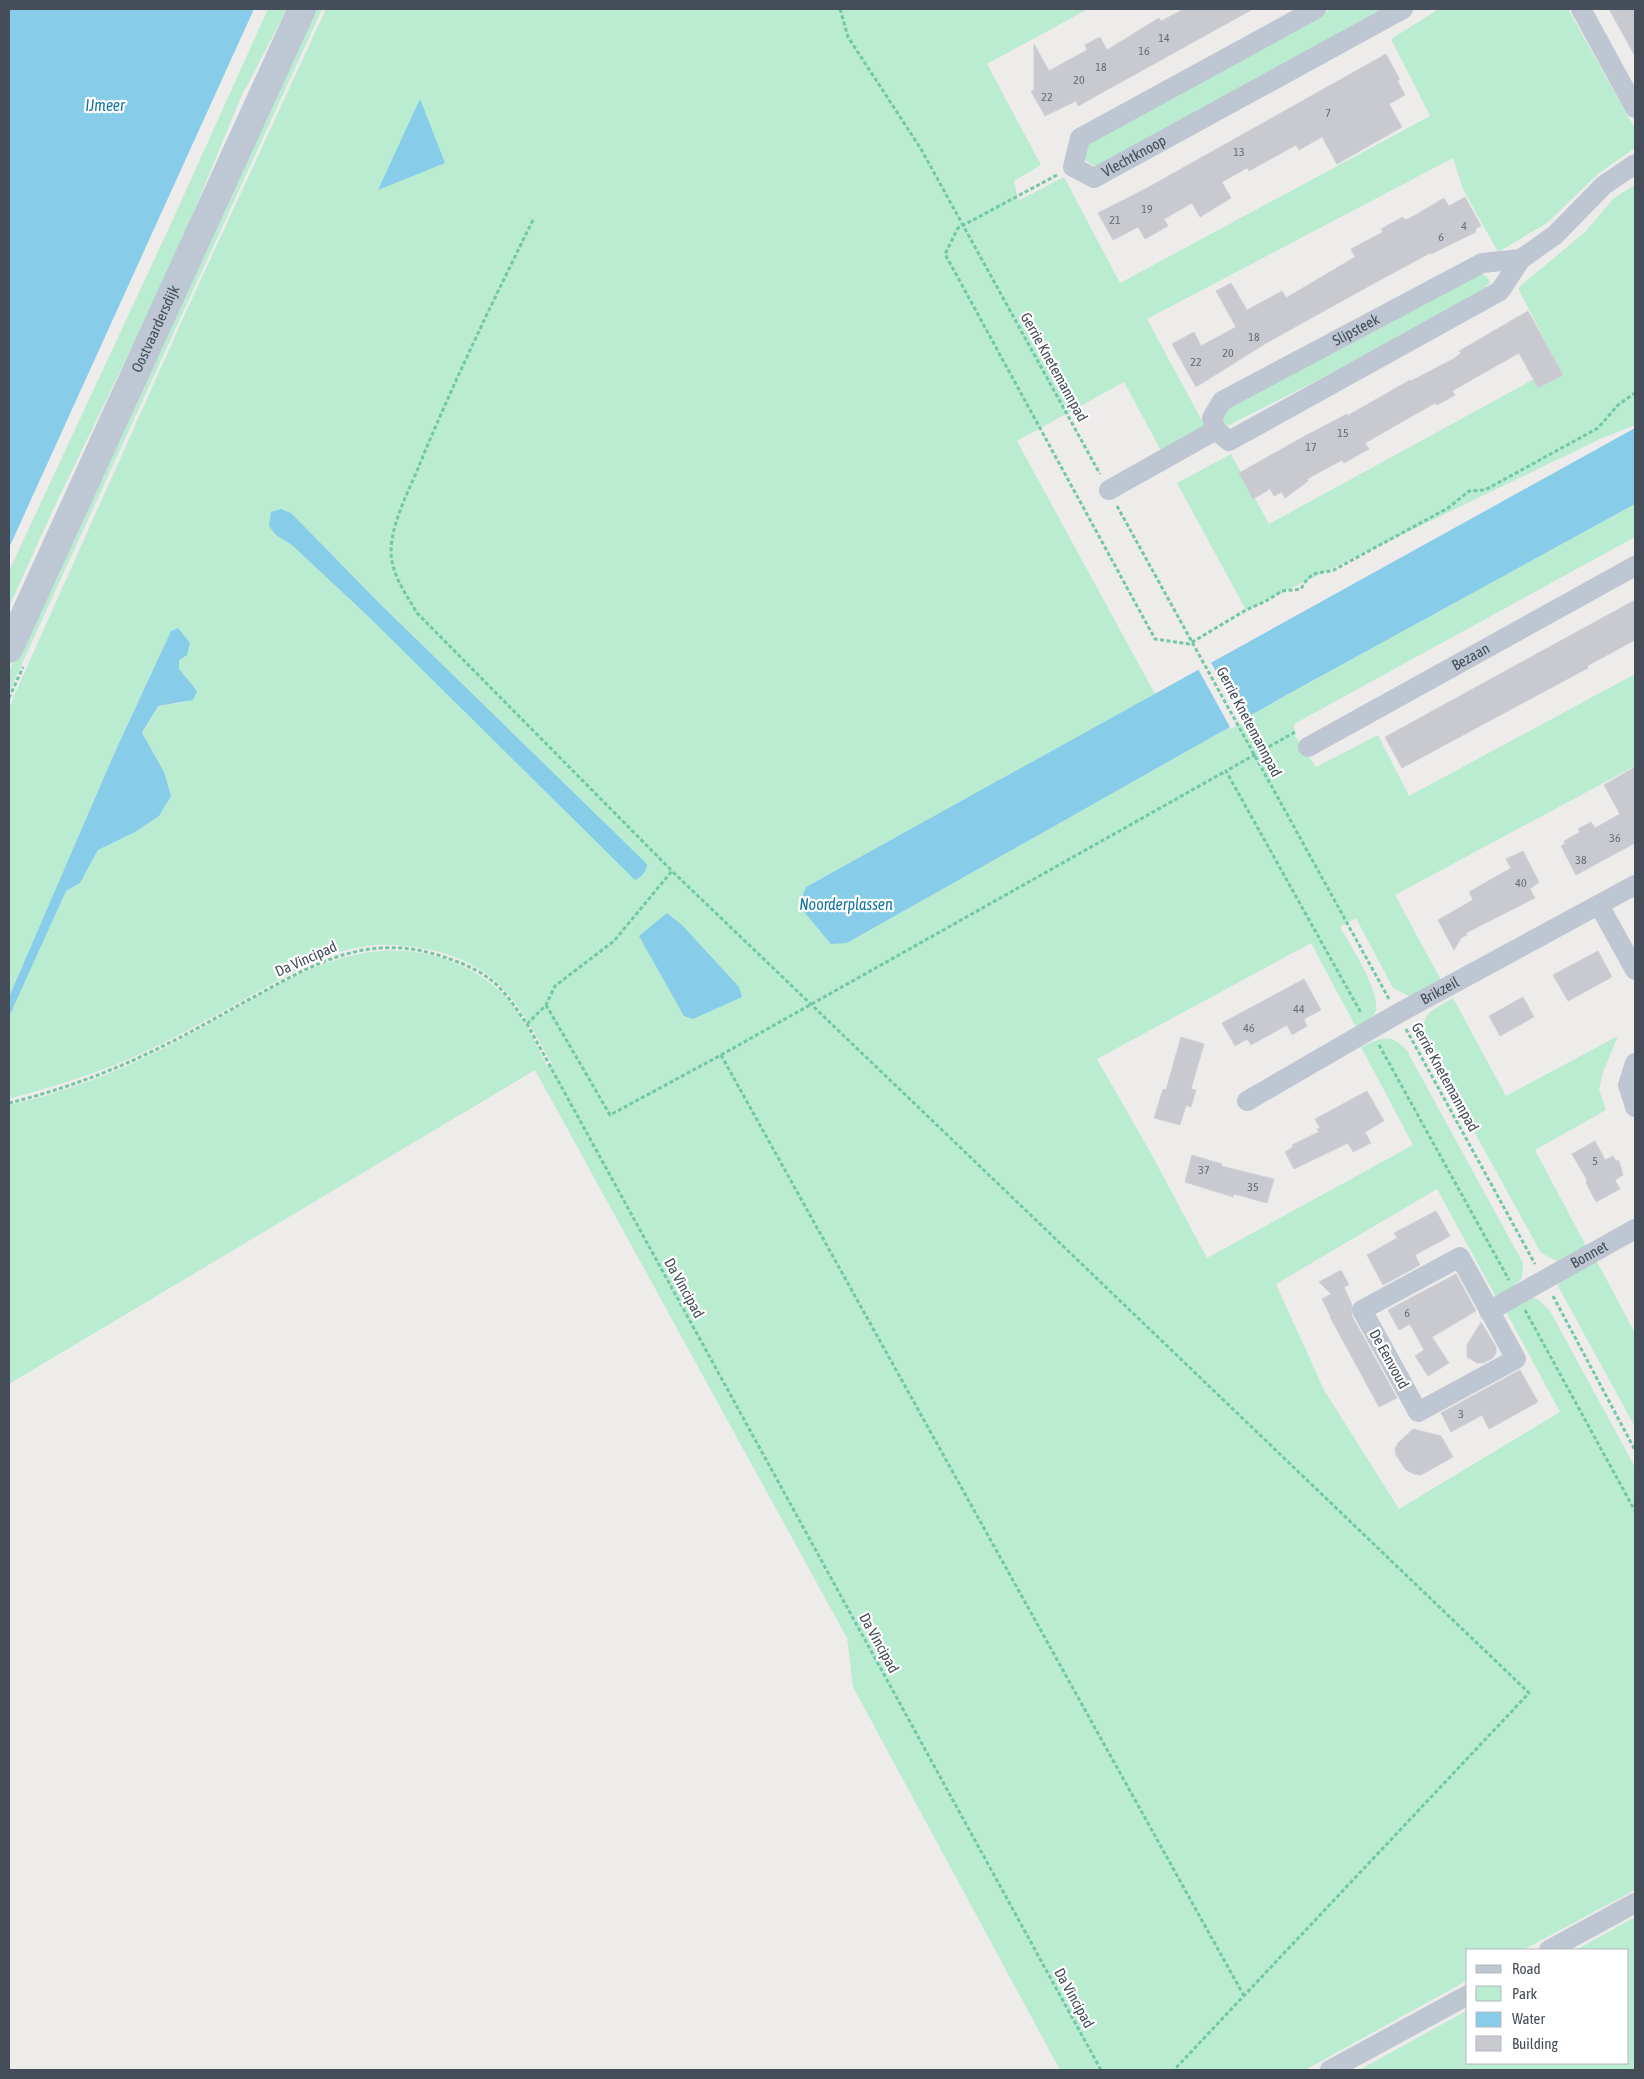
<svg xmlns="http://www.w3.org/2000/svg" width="1644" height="2079" font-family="'Asap Condensed',sans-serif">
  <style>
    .green { fill: #b9ecd1 }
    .water { fill: #87cce8 }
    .pier { fill: #eeebeb }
    .building { fill: #c8cad0; stroke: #cfd1d7 }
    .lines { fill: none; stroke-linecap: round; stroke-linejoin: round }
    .path { stroke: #72c8a5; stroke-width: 3; stroke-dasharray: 4 2.5; stroke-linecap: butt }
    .street { stroke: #bec6d1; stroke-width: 20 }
    .secondary { stroke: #bec7d4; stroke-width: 28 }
    .labels { text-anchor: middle; stroke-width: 4.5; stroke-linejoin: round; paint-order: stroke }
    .number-label { font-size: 12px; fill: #656c76 }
    .street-label { font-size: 15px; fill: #444d58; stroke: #fff }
    .water-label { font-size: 16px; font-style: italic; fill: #10769f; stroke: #fff }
  </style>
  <rect width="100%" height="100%" fill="#eeebeb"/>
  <path class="green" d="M 268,9 L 287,9 L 241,97 L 173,262 L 51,514 L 9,607 L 9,571 L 169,228 Z
    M 311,9 L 322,9 L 9,692 L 9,671 Z
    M 326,9 L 1088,9 L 987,64 L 1041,165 L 1014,181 L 1018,201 L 1064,177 L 1120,283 L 1430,116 L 1391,39 L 1439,9 L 1568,9 L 1635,129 L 1635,148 L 1599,173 L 1547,223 L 1498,252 L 1463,189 L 1453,158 L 1147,319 L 1209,434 L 1165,458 L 1124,382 L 1017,441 L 1155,694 L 806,887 L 847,943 L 1290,693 L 1635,504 L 1635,537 L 1294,724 L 1295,736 L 1316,767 L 1378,735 L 1409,796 L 1635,674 L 1635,766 L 1395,895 L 1442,982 L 1417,994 L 1409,996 L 1393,988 L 1356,918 L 1340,927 C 1350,945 1383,994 1375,1013 C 1372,1019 1363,1024 1357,1029 L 1311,943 L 1097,1059 L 1148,1148 L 1207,1258 L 1413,1145 L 1361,1047 C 1381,1038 1389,1033 1406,1049 L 1523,1263 L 1522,1278 L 1513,1287 L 1496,1297 L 1437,1189 L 1276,1284 L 1324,1390 L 1399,1509 L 1560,1412 L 1505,1310 L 1530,1297 L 1539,1300 L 1550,1311 L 1635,1467 L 1635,1890 L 1523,1950 L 1468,1950 L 1468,1980 L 1305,2070 L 1060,2070 L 853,1687 L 847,1638 L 535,1070 L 9,1384 L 9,1105 C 73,1091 134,1065 191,1034 C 270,992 352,926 447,960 C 469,968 490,980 507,998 C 524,1017 535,1043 547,1066 L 552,1064 C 536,1036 521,1005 497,982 C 479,966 453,954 430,950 C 407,945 385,943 362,947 C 328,952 298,970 268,986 C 234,1005 200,1024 165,1042 C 116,1068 62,1084 9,1099 L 9,1017 L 66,891 L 80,883 L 98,850 L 135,832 L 159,816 L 151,750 L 142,734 L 158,706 L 186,702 L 179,669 L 178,628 L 171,631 L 114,754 L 9,997 L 9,707 L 185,314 Z
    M 1332,9 L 1387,9 L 1098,168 L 1086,161 L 1082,152 L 1087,143 Z
    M 1635,185 L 1635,425 L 1600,439 L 1246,610 L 1177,483 L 1231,454 L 1269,524 L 1558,366 L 1518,288 L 1585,232 L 1614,198 Z
    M 1482,273 L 1488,278 L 1490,283 L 1464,306 L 1225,427 L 1223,419 L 1229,408 Z
    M 1453,998 L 1506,1096 L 1618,1036 L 1603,1072 L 1599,1089 L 1606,1110 L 1535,1150 L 1586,1246 L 1557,1261 L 1541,1253 L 1423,1038 C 1420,1013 1434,1009 1453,998 Z
    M 1595,1258 L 1635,1333 L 1635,1427 L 1558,1286 L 1562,1278 Z
    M 1635,1917 L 1635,2070 L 1359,2070 L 1468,2010 L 1468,2063 L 1628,2063 L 1628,1950 L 1576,1950 Z"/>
  <path class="water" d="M 9,9 L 254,9 L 9,548 Z
    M 420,99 L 445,163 L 378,190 Z
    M 1635,428 L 1635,504 L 1290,693 L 847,943 L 831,944 L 799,906 L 806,887 Z
    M 281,509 L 291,513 L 380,604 L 647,864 C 647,871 642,877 635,880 L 369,617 L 292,545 L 276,535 L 269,526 L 271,512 Z
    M 178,628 L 190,643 L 187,655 L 179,660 L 179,669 L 197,691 L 193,700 L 158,706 L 142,733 L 164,772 L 171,796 L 159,816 L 135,832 L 98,850 L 80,883 L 66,891 L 9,1017 L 9,997 L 114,754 L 171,631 Z
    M 667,913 L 683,926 L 739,987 L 742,997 L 693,1019 L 684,1016 L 639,936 Z"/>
  <path class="pier" d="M 1210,661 L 1244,722 L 1231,729 L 1197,667 Z"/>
  <path class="building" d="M 1184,9 L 1253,9 L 1078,106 L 1076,101 L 1045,116 L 1031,91 L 1034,90 L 1034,44 L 1049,71 L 1087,50 L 1085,45 L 1100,37 L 1107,50 L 1159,18 L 1161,21 Z
    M 1609,9 L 1635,9 L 1635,56 L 1620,29 Z
    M 1386,54 L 1400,80 L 1397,80 L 1405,95 L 1389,104 L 1402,127 L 1337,164 L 1322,137 L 1299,150 L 1296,145 L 1249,171 L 1247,168 L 1222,182 L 1231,198 L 1200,217 L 1192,203 L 1164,219 L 1168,226 L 1145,239 L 1138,227 L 1113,240 L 1098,213 L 1147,188 Z
    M 1465,197 L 1481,226 L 1475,229 L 1476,232 L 1431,254 L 1430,253 L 1371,285 L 1268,342 L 1196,387 L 1172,344 L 1194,332 L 1201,346 L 1236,327 L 1216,291 L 1231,283 L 1247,310 L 1282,291 L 1286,298 L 1355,257 L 1351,249 L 1383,232 L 1381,229 L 1399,219 L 1403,217 L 1405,220 L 1412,217 L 1444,198 L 1449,206 Z
    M 1528,311 L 1563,375 L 1538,388 L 1519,353 L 1452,391 L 1455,395 L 1437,405 L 1435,403 L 1365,443 L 1369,449 L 1344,463 L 1342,460 L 1307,479 L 1308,481 L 1285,498 L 1282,492 L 1274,496 L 1270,489 L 1253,499 L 1239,473 L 1303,437 L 1347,414 L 1347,416 L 1410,380 L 1411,381 L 1455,358 L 1461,353 L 1459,351 Z
    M 1635,600 L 1635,640 L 1587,666 L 1588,668 L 1402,768 L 1385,737 Z
    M 1635,767 L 1635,843 L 1576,875 L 1561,846 L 1565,844 L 1564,841 L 1580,832 L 1578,829 L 1591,822 L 1595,828 L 1620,814 L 1604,785 Z
    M 1523,851 L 1539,882 L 1530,889 L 1535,898 L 1466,933 L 1467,935 L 1461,938 L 1454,950 L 1438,920 L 1473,900 L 1469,892 L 1511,868 L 1506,859 Z
    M 1598,951 L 1612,977 L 1568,1001 L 1553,975 Z
    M 1304,979 L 1321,1010 L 1304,1019 L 1307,1026 L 1292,1035 L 1287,1025 L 1251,1045 L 1247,1039 L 1235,1046 L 1222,1023 Z
    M 1523,997 L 1534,1017 L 1500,1036 L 1489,1016 Z
    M 1181,1037 L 1204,1044 L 1191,1089 L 1196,1090 L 1191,1107 L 1186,1105 L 1180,1125 L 1154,1118 L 1163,1089 L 1166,1090 Z
    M 1367,1091 L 1384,1121 L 1365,1132 L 1371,1143 L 1353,1152 L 1348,1143 L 1294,1169 L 1285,1152 L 1293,1147 L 1292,1145 L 1319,1132 L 1317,1129 L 1320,1128 L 1315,1119 Z
    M 1595,1141 L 1605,1160 L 1613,1156 L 1615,1160 L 1619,1161 L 1623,1175 L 1615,1180 L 1620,1189 L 1596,1202 L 1586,1183 L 1587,1180 L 1572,1154 Z
    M 1192,1155 L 1222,1164 L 1221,1166 L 1274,1179 L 1267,1203 L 1234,1194 L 1233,1197 L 1185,1182 Z
    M 1436,1211 L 1450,1236 L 1415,1255 L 1420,1265 L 1383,1285 L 1367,1255 L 1397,1238 L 1394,1233 Z
    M 1341,1270 L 1349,1285 L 1344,1287 L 1352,1305 L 1352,1316 L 1397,1398 L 1379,1407 L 1330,1317 L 1331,1317 L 1322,1299 L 1331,1294 L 1319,1282 Z
    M 1456,1274 L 1476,1311 L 1432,1337 L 1449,1363 L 1428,1376 L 1415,1356 L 1424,1350 L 1410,1324 L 1399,1330 L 1388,1310 Z
    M 1481,1322 L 1496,1347 L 1496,1353 L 1493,1358 L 1483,1363 L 1477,1363 L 1467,1357 L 1467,1345 Z
    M 1520,1370 L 1538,1402 L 1489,1429 L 1482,1415 L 1451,1432 L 1441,1413 Z
    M 1413,1429 L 1441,1436 L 1453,1457 L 1421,1475 L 1414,1474 L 1406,1470 L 1396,1455 L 1395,1449 L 1398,1443 Z"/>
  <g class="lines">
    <path class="path" d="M 840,9 L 848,37 L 921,149 L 1100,474
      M 1057,175 L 958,228 L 945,254 L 1155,639 L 1189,644 L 1246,610 L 1266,601 L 1282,591 L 1301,589 C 1310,573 1313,573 1332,571 L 1448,508 L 1469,491 L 1485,490 L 1598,428 L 1618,405 L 1635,393
      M 533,220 C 494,299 455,379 421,461 C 410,489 392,520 391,551 C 391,574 406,594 417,613 L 672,871
      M 1117,506 L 1389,999
      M 9,698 L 23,667
      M 1295,732 L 1226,771 L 1361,1013
      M 546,1005 L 610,1115 L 721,1055 L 1226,771
      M 527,1024 L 546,1005 L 555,986 L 614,941 L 672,871 L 1529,1693 L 1174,2070
      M 1406,1029 L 1535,1264
      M 1379,1045 L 1509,1280
      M 721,1055 L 1244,1996
      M 9,1103 C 62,1090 116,1070 165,1045 C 198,1029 229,1010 261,993 C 322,959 374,933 444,957 C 463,963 483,972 497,985 C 509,997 518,1011 527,1024 L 1101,2070
      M 1553,1296 L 1635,1450
      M 1525,1310 L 1635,1511"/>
    <g class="street">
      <path id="s1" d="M 1316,9 L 1080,138 L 1073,167 L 1094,178 L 1403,9"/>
      <path d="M 1581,9 L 1635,108"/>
      <path id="s2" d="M 1216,430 L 1212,418 L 1222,401 L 1482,263 L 1521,259"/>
      <path d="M 1109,490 L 1216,430 L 1229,441 L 1500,291 L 1521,259 L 1555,235 L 1604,185 L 1635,164"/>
      <path id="s3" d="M 1308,747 L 1635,566"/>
      <path d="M 1599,905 L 1635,970"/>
      <path d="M 1635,1063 L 1628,1085 L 1635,1107"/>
      <path id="s4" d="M 1247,1101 L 1397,1014 L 1635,885"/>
      <path d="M 1460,1257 L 1516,1359 L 1418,1412 L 1362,1310 Z"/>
      <path id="s5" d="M 1489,1311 L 1635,1229"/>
      <path d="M 1549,1950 L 1635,1903"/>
      <path d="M 1330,2070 L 1468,1995"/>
    </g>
    <path class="secondary" id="s6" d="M 9,649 L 302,9"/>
  </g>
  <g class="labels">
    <g class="number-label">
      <text x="1164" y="42">14</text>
      <text x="1144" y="55">16</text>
      <text x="1101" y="71">18</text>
      <text x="1079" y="84">20</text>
      <text x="1047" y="101">22</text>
      <text x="1328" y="117">7</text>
      <text x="1239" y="156">13</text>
      <text x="1147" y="213">19</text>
      <text x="1115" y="224">21</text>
      <text x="1464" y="230">4</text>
      <text x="1441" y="241">6</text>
      <text x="1254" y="341">18</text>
      <text x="1228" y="357">20</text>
      <text x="1196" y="366">22</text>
      <text x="1343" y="437">15</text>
      <text x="1311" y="451">17</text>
      <text x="1615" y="842">36</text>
      <text x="1581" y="864">38</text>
      <text x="1521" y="887">40</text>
      <text x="1299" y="1013">44</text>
      <text x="1249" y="1032">46</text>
      <text x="1595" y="1165">5</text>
      <text x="1204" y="1174">37</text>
      <text x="1253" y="1191">35</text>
      <text x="1407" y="1317">6</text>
      <text x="1461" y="1418">3</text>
    </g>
    <g class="street-label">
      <text dy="5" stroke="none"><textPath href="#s1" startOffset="368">Vlechtknoop</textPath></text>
      <text dy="5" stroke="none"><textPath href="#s6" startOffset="352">Oostvaardersdijk</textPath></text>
      <text dy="5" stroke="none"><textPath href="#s2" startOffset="184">Slipsteek</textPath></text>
      <text transform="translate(1054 367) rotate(61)" y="5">Gerrie Knetemannpad</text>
      <text dy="5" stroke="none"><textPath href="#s3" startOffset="186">Bezaan</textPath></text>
      <text transform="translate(1249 722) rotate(62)" y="5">Gerrie Knetemannpad</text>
      <text transform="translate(306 959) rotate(-24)" y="5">Da Vincipad</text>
      <text dy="5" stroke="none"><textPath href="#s4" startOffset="222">Brikzeil</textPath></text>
      <text transform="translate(1445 1077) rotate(61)" y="5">Gerrie Knetemannpad</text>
      <text dy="5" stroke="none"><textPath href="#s5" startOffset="115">Bonnet</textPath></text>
      <text transform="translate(684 1288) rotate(61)" y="5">Da Vincipad</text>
      <text transform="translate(1389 1359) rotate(61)" y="5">De Eenvoud</text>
      <text transform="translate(879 1643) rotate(61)" y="5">Da Vincipad</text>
      <text transform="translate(1074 1998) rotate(61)" y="5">Da Vincipad</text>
    </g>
    <g class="water-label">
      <text x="105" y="111">IJmeer</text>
      <text x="846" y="910">Noorderplassen</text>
    </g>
  </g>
  <rect width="1644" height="2079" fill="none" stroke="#444d58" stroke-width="20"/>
  <rect x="1466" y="1949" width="162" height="115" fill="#ffffff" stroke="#b4b8bc"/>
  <rect x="1476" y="1965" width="25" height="8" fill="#bec7d4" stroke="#b4b8bc"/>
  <text x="1512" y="1974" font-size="15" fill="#444d58">Road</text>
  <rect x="1476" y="1986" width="25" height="15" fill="#b9ecd1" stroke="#b4b8bc"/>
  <text x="1512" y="1999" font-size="15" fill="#444d58">Park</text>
  <rect x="1476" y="2012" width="25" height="15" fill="#87cce8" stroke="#b4b8bc"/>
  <text x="1512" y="2024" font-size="15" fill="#444d58">Water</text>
  <rect x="1476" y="2036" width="25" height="15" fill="#c8cad0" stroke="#b4b8bc"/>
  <text x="1512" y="2049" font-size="15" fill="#444d58">Building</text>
</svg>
